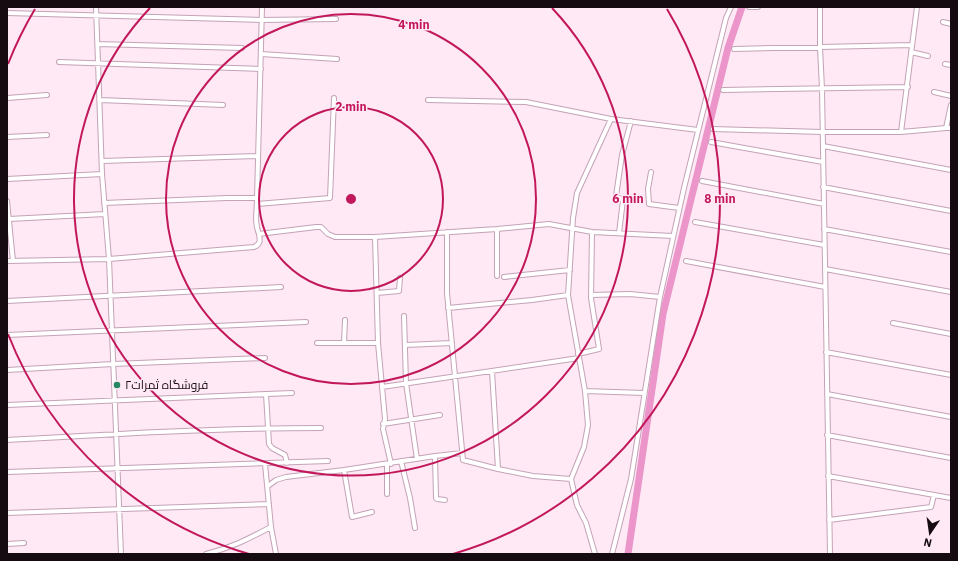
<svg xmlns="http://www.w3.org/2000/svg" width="958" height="561" font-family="'IBM Plex Sans',Cairo,sans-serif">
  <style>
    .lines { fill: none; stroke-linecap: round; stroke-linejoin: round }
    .river { stroke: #eb95ca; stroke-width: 7 }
    .street-casing { stroke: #c4a3b6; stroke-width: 6 }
    .street { stroke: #fff; stroke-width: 4 }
    .ring { fill: none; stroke: #c2185b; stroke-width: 2 }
    .poi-dot { fill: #258761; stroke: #fee9f5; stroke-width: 1.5 }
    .labels { text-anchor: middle; stroke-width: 3; stroke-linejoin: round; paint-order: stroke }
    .poi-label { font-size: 12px; fill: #160b11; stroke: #fee9f5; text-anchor: start }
    .centre { fill: #c2185b; stroke: #fee9f5; stroke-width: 2 }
    .ring-label { font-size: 12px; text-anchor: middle; font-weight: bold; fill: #c2185b; stroke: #fee9f5; stroke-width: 3; stroke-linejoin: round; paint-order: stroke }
  </style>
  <rect width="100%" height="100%" fill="#fee9f5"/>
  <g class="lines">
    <path class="river" d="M 628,554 L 663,314 L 728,48 L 742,7"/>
    <defs>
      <path id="street" d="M 96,7 L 102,174 L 109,259 L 121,554
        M 749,7 L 758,7
        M 820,7 L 820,47 L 822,89 L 830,554
        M 7,13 L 262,20 L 336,19
        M 943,22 L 951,24
        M 98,44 L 242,48
        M 734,49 L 912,45
        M 911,52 L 928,56
        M 261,54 L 337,59
        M 59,62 L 261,69
        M 945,64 L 951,65
        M 723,90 L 908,87
        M 934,92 L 951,96
        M 7,98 L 47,95
        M 100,100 L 223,105
        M 428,100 L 526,102 L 611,119
        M 946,128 L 951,105
        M 713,129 L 822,132 L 901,132 L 946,128 L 951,128
        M 901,132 L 917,7
        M 7,137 L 47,135
        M 711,142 L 823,162
        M 823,146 L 951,170
        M 102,161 L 258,156
        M 651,172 L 648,189 L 649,204 L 679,208
        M 7,179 L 102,174
        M 702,181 L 824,204
        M 823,187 L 951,211
        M 7,201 L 13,261
        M 104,203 L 227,198 L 257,198
        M 257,204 L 330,198 L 334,98
        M 9,219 L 105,214
        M 695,222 L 824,245
        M 824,229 L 951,252
        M 447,232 L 447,293 L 463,460 L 498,469 L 533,476 L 571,479
        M 619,233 L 623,200 L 616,196 L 622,155 L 631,121
        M 259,234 C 254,222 257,211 257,198 L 262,7
        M 375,237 L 378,343 L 385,419 L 383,429 L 391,464
        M 7,261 L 109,259 L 254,247 C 261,244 260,240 259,234 L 316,227 L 321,227 L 328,234 L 335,237 L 375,237 L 497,229 L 549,224 L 592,232 L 673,236
        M 686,261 L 825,287
        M 825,269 L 951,292
        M 497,276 L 497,229
        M 504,277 L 570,270
        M 377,293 L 399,291 L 400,278
        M 591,295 L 630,294 L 660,297
        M 7,301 L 281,287
        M 448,308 L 532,300 L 568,295
        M 404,316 L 406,383 L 417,459
        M 893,323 L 951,334
        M 7,335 L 306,322
        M 317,343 L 378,343
        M 344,343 L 345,320
        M 405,345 L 452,343
        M 826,352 L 951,375
        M 578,354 L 599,349 L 591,298 L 592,232
        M 7,370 L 113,364 L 265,358
        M 492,371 L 498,469
        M 382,387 L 579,358
        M 585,391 L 644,393
        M 266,394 L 269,444 L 272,448 L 285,455 L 287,463
        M 827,394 L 951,417
        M 7,405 L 292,393
        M 383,424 L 440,415
        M 827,435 L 951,458
        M 7,440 C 112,434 216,428 321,428
        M 435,456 L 436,498 L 437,499 L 445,500
        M 401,461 L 410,498 L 415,528
        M 265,464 L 271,527 L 276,554
        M 344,470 L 352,517 L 372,512
        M 7,472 L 328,461
        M 828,476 L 951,498
        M 268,486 L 276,480 L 286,477 L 344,470 L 435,456 L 462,453
        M 387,494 L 387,464
        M 7,513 L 269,504
        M 829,520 L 931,507 L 934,495
        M 7,544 L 24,543
        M 206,554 C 231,548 248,539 271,527
        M 595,554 L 586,523 L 577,505 L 571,479 L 584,447 L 588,425 L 585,391 L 568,295 L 573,218 L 577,193 L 611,119 L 698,130
        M 612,554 L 631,479 L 660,297 L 684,188 L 726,18 L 731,7"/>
    </defs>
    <use href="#street" class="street-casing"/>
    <use href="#street" class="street"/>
  </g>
  <g class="ring">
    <circle cx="351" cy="199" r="92"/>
    <circle cx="351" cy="199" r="185"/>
    <path d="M552 8A277 277 0 1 1 150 8"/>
    <path d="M249 554A369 369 0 0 1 8 334M8 64A369 369 0 0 1 35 9M667 9A369 369 0 0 1 453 554"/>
  </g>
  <circle class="poi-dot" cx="117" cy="385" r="4"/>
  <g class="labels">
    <g class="poi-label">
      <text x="125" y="389">فروشگاه ثمرات٢</text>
    </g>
  </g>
  <circle cx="351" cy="199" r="6" class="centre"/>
  <g class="ring-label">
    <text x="414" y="29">4 min</text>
    <text x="351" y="111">2 min</text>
    <text x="628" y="203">6 min</text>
    <text x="720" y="203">8 min</text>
  </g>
  <rect width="958" height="561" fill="none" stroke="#160b11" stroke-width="16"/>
  <g transform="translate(930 533) rotate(193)" stroke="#fee9f5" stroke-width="3" paint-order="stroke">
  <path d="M0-3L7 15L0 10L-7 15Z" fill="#160b11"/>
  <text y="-6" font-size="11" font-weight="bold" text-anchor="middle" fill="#160b11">N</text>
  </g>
</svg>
